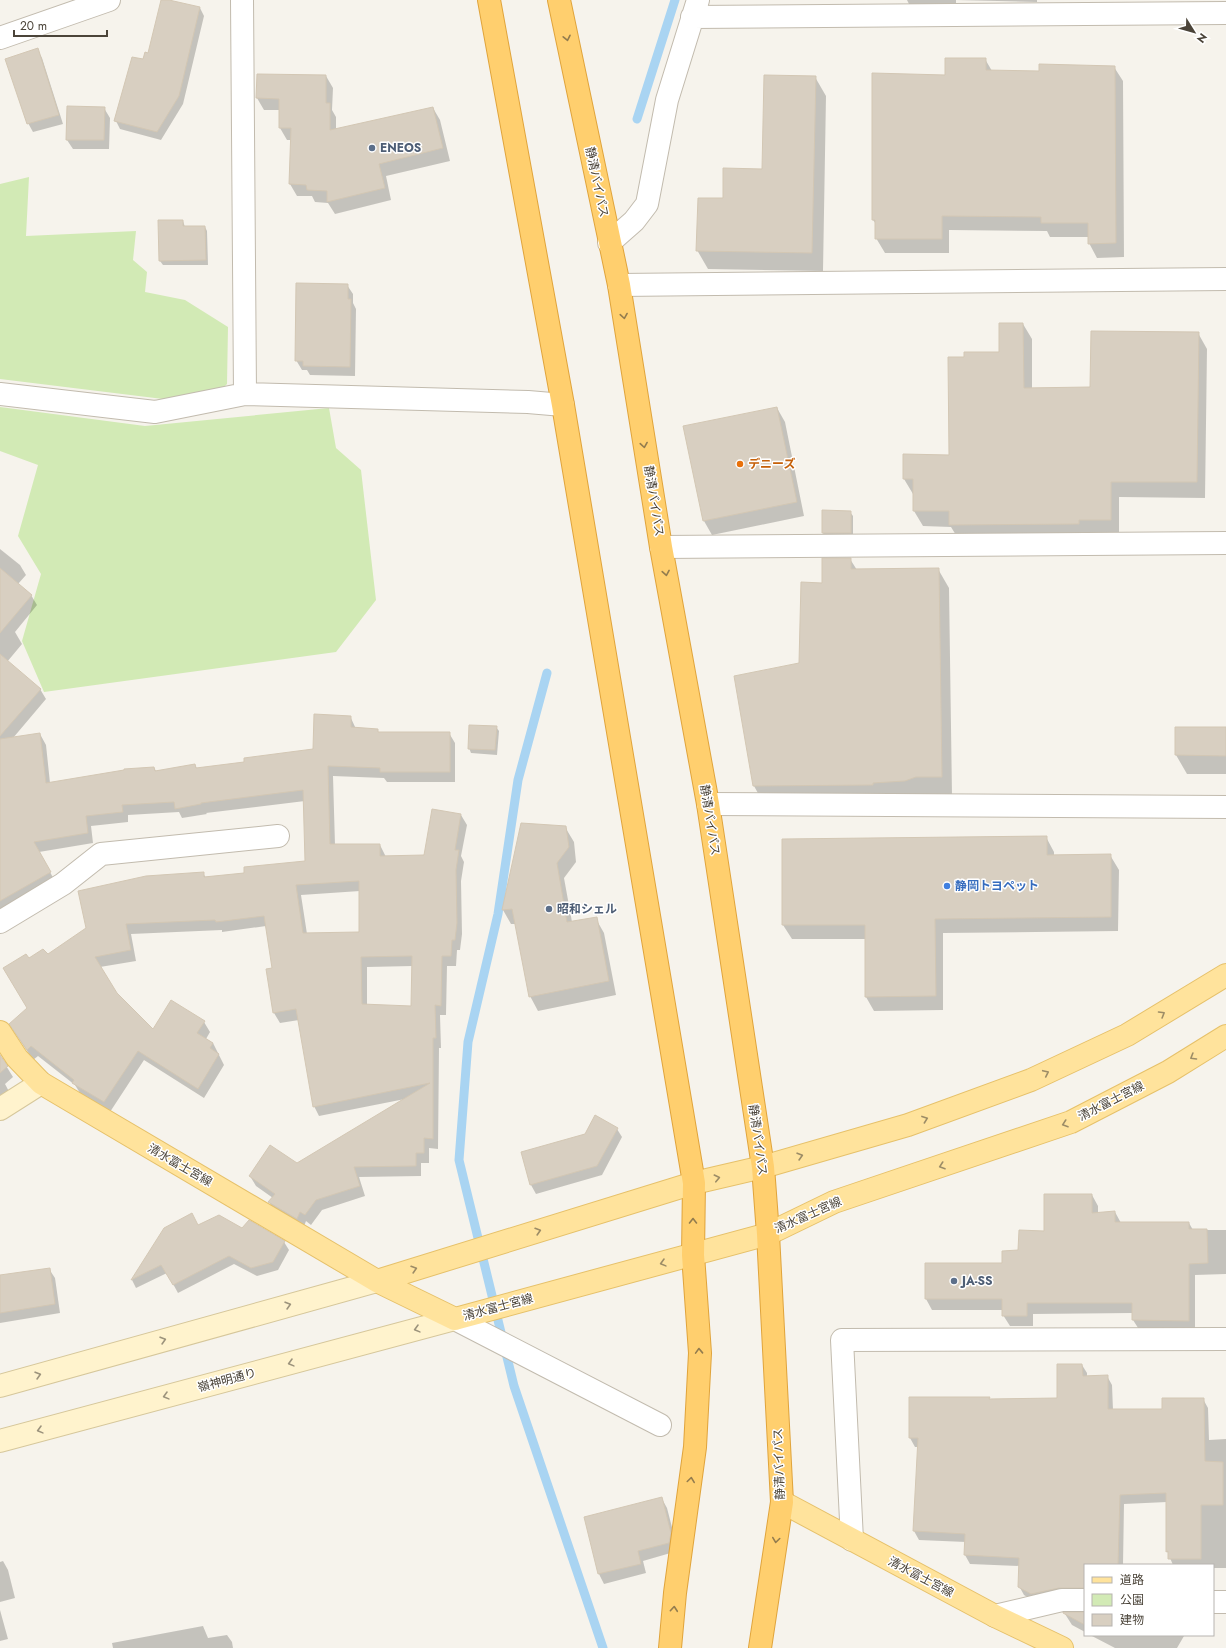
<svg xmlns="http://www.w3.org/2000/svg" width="1226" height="1648" font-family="Jost,'Noto Sans JP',sans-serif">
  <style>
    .green { fill: #d2eab5 }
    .shadow { fill: #0003; fill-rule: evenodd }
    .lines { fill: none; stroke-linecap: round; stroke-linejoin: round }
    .stream { stroke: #a9d4f2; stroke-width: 9 }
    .building { fill: #d8cfc1; stroke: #d3c7b4; fill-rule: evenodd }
    .street-casing { stroke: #c2bbae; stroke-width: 24 }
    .secondary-casing { stroke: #d6c79b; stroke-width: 24 }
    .primary-casing { stroke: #e6c16a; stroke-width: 24 }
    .highway-casing { stroke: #e0a43c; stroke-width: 24 }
    .street { stroke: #fff; stroke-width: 22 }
    .secondary { stroke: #fff3cd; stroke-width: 22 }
    .primary { stroke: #ffe39c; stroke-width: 22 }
    .highway { stroke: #ffcf6e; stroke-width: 22 }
    .oneway { stroke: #937c4e }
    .oneway2 { stroke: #9c8c66 }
    .oneway3 { stroke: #9c937c }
    .service-dot { fill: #5c6f8a; stroke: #fff; stroke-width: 1.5 }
    .food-dot { fill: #e8710a; stroke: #fff; stroke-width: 1.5 }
    .shop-dot { fill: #3f7fe0; stroke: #fff; stroke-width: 1.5 }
    .labels { text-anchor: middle; stroke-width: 3; stroke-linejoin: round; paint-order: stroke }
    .service-label { font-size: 12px; font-weight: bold; fill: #4e5e75; stroke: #fff; text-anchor: start }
    .street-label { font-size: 12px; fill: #4b4439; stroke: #fff }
    .food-label { font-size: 12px; font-weight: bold; fill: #c56008; stroke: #fff; text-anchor: start }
    .shop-label { font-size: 12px; font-weight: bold; fill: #366cbe; stroke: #fff; text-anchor: start }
  </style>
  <rect width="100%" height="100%" fill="#f6f3ec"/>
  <path class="green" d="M 29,177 L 26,236 L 136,231 L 133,260 L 147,272 L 145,292 L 185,300 L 228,327 L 227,384 L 220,391 L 163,399 L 0,379 L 0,184 Z
    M 0,407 L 145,426 L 329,408 L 336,448 L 361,470 L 376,600 L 336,652 L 44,692 L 22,641 L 41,574 L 18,536 L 38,465 L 0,451 Z"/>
  <path class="shadow" d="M 162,0 L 200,8 L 204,16 L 183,104 L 161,140 L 120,129 L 116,121 L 144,60 L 149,55 Z
    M 907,0 L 1037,0 L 1037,2 L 956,0 L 956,6 L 909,4 Z
    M 37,49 L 42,58 L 63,124 L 33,132 L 28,123 Z
    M 985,59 L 992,71 L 1040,72 L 1114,67 L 1123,81 L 1124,257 L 1097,258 L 1089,243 L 1089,237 L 1050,237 L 1047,231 L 949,230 L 949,253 L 885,253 L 876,238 L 876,224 L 873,220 L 946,76 Z
    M 326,76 L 333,88 L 332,110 L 336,117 L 336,130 L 433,108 L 440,120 L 450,161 L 386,176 L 391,200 L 335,214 L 328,203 L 315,202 L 312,196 L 297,196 L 290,184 L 291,140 L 287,140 L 280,128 L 280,110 L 264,110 L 257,98 Z
    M 815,77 L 826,96 L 823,271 L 708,269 L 697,250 L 724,199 L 763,170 Z
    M 104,108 L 110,118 L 109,149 L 73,149 L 67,140 Z
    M 183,221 L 185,227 L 205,227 L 207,231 L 208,265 L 163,265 L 160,261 Z
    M 347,285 L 353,294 L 353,303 L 356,309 L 355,376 L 310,375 L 307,370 L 302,370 L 296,360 Z
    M 1023,324 L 1032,339 L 1032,389 L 1091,388 L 1198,333 L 1207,349 L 1205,498 L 1119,497 L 1119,535 L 959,540 L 951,527 L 923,526 L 914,511 L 913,494 L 904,479 L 950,456 L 965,358 L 1000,353 Z
    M 777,408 L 785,422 L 804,516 L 712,535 L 704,521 Z
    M 823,511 L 850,512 L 853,516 L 853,537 L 825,538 L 823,533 Z
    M 0,549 L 20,565 L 26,575 L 18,584 L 31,595 L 37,605 L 15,632 L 22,644 L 7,662 L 40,689 L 46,699 L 13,738 L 40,734 L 46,745 L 50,783 L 154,768 L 156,771 L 195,765 L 197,769 L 245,763 L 314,750 L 350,716 L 356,729 L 377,730 L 379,733 L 449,733 L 455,743 L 455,782 L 387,782 L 384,778 L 333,776 L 335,845 L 380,845 L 386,857 L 425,856 L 461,815 L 467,825 L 461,856 L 464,862 L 461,881 L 462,934 L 460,950 L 457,950 L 456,966 L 447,966 L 446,1015 L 440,1015 L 441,1048 L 439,1048 L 438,1149 L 429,1148 L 429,1163 L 421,1163 L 421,1176 L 359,1177 L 365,1196 L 322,1210 L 311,1225 L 306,1221 L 303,1229 L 275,1212 L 269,1202 L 273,1198 L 256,1186 L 250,1176 L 297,1165 L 405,1099 L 319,1116 L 314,1106 L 299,1020 L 280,1023 L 274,1013 L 267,970 L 273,969 L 266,926 L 222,932 L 222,930 L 131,934 L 136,961 L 100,967 L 116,994 L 153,1031 L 204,1022 L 210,1032 L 206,1039 L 213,1043 L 224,1065 L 204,1098 L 144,1060 L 110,1112 L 80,1093 L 75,1085 L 38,1056 L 33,1060 L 16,1034 L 28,1009 L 28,959 L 48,955 L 203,873 L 206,878 L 245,874 L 306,862 L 305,801 L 206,813 L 207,814 L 182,818 L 179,812 L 128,815 L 128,822 L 91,826 L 93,843 L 39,852 L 56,883 L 0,915 ZM 360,891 L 360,933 L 307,934 L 301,895 ZM 413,966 L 412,1007 L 367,1005 L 367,967 Z
    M 850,559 L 857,570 L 938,569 L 949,588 L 952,795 L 764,804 L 754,786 L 800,663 Z
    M 496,727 L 499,731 L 497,755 L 471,753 L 469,748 Z
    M 1226,728 L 1226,774 L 1187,774 L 1176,755 Z
    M 522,824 L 565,827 L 574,842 L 576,862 L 564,878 L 572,922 L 596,919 L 604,933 L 616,995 L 538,1011 L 530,996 L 516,924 L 511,924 L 503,910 Z
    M 1046,837 L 1054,852 L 1054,856 L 1110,855 L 1119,870 L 1118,931 L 943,933 L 943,1010 L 874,1011 L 866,997 L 866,939 L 792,939 L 783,925 L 783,840 Z
    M 0,1056 L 13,1077 L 5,1084 L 13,1099 L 0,1107 Z
    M 617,1129 L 622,1137 L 602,1175 L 536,1194 L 531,1185 Z
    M 1092,1195 L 1098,1206 L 1098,1213 L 1115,1212 L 1121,1223 L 1189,1223 L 1193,1230 L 1226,1230 L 1226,1274 L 1195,1275 L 1195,1331 L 1140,1331 L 1133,1320 L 1133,1313 L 1033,1314 L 1033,1326 L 1010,1326 L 1003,1315 L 1003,1310 L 932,1310 L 926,1299 L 1003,1264 Z
    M 198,1226 L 242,1229 L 284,1242 L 289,1250 L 278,1270 L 257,1276 L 234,1264 L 178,1293 L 167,1273 L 136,1288 L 132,1280 L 165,1229 Z
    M 49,1269 L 55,1278 L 60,1313 L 0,1323 L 0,1276 Z
    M 1082,1365 L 1087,1373 L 1087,1377 L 1107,1376 L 1112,1385 L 1113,1410 L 1163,1410 L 1203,1399 L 1208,1408 L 1209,1440 L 1226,1439 L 1226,1568 L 1213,1568 L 1213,1565 L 1173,1565 L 1167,1551 L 1167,1502 L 1124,1504 L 1123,1565 L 1085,1565 L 1085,1596 L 1037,1603 L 1024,1595 L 1019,1586 L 1020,1566 L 970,1564 L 965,1555 L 966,1542 L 919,1540 L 914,1531 L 919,1447 L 915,1447 L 910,1438 L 910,1398 L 989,1398 L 990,1400 L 1058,1399 Z
    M 662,1499 L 667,1508 L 676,1543 L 674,1552 L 643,1561 L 646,1573 L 604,1584 L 599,1574 L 585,1518 Z
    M 3,1561 L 8,1570 L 15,1598 L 0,1602 L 0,1562 Z
    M 0,1610 L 8,1639 L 0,1641 Z
    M 1085,1613 L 1085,1632 L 1072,1625 L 1065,1614 Z
    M 203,1626 L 208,1638 L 227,1635 L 232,1642 L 233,1648 L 113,1648 L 112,1643 Z
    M 1090,1635 L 1183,1635 L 1184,1636 L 1177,1648 L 1115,1648 Z"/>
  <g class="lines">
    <path class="stream" d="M 637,119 L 675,0
      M 547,673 L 518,780 L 498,914 L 468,1042 L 459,1160 L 514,1386 L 603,1648"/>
  </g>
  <path class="building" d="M 161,0 L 169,0 L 200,7 L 179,96 L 157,132 L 114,121 L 132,57 L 143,59 L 145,52 L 148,53 Z
    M 38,48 L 59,115 L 27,124 L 5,59 Z
    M 945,58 L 986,58 L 986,70 L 1039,71 L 1039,64 L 1115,66 L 1116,243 L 1088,244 L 1088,223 L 1041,223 L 1041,217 L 942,216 L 942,239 L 875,239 L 875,220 L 872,220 L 872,73 L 945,75 Z
    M 257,74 L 326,75 L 326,103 L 330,103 L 330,130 L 433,107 L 443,148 L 379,164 L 385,188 L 327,202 L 327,191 L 307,190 L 306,185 L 289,184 L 291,128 L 279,128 L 279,99 L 256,98 Z
    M 764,75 L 816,76 L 812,253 L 696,251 L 698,198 L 723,198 L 723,168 L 762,169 Z
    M 67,106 L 105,107 L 104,140 L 66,140 Z
    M 158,220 L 183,220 L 183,226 L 205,226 L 206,260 L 159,261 Z
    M 296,283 L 348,284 L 348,299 L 351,299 L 350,367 L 303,366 L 303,361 L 295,361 Z
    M 999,323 L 1023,323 L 1024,388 L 1090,387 L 1091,331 L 1199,332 L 1197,482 L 1111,482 L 1111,520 L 1079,520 L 1079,524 L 949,525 L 949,511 L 913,511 L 913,479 L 903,479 L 903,454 L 949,455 L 948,357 L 964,357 L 964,352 L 999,352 Z
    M 777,407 L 797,502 L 703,521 L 683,426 Z
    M 822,510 L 851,511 L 851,533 L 822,533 Z
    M 822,558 L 851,558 L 851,569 L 939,568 L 942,777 L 916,777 L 905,781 L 873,783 L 873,785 L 753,786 L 734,676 L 799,663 L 801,582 L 822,583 Z
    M 0,568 L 32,595 L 0,633 Z
    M 0,654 L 41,689 L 0,736 Z
    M 314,714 L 351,716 L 351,727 L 378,729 L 378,732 L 450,732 L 450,772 L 380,772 L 380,768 L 328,766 L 330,844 L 380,844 L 380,856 L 424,855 L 432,809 L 461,814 L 455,850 L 459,850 L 456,870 L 457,923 L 455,940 L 452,940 L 451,956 L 442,956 L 441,1006 L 435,1005 L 436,1038 L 433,1038 L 433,1139 L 424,1138 L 424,1153 L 416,1153 L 416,1166 L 354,1167 L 360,1186 L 316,1200 L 305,1215 L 300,1212 L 297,1219 L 268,1202 L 275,1194 L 249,1176 L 270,1145 L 297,1163 L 430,1083 L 313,1107 L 296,1009 L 273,1013 L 266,969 L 272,968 L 264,916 L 216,922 L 215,920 L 126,924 L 131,950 L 95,957 L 117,993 L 153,1029 L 171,1000 L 205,1021 L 197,1033 L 213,1043 L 210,1048 L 219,1054 L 198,1089 L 138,1051 L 104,1102 L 72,1083 L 74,1080 L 31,1046 L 27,1050 L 9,1024 L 27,1008 L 3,968 L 26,954 L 29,958 L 43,949 L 48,954 L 86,928 L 78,891 L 146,876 L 204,872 L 204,877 L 244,873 L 244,867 L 305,861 L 303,790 L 201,803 L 201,804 L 175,809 L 174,802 L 122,805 L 123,812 L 86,816 L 88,833 L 34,842 L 51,872 L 0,901 L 0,739 L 40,733 L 46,783 L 124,770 L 124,769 L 154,767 L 155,771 L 195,764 L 196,768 L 244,762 L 244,758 L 313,749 ZM 359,881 L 359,932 L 303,933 L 296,885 ZM 412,956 L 411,1006 L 362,1004 L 361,957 Z
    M 469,725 L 497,726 L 495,750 L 468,749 Z
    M 1175,727 L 1226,727 L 1226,756 L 1175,755 Z
    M 521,823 L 566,826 L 569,847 L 557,863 L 567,922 L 597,917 L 609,981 L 529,997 L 512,909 L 502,910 Z
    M 1047,836 L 1047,855 L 1111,854 L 1111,917 L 935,919 L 936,996 L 865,997 L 865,925 L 782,925 L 782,839 Z
    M 0,1055 L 8,1066 L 0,1073 Z
    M 595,1115 L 618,1128 L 597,1166 L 530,1185 L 521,1152 L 585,1134 Z
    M 1044,1194 L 1092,1194 L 1092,1213 L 1115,1211 L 1115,1222 L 1189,1222 L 1189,1229 L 1207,1229 L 1208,1263 L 1189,1264 L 1189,1321 L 1132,1320 L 1132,1303 L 1027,1303 L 1027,1316 L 1002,1316 L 1002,1299 L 925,1299 L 925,1263 L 1002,1263 L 1002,1251 L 1018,1250 L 1019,1230 L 1044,1231 Z
    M 192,1213 L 198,1225 L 219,1215 L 242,1228 L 249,1220 L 285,1241 L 273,1262 L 251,1268 L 229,1256 L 173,1285 L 161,1265 L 131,1280 L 164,1228 Z
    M 50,1268 L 55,1304 L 0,1313 L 0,1275 Z
    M 1057,1364 L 1082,1364 L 1083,1376 L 1108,1375 L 1108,1409 L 1162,1409 L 1162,1398 L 1204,1398 L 1205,1461 L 1223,1462 L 1223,1505 L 1201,1505 L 1201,1559 L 1168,1559 L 1168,1551 L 1166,1552 L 1166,1493 L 1120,1495 L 1118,1565 L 1085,1565 L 1085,1588 L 1059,1588 L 1031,1594 L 1018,1587 L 1019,1558 L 964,1555 L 965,1534 L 913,1531 L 918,1438 L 909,1438 L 909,1397 L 990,1397 L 989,1399 L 1057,1398 Z
    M 662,1497 L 671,1533 L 669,1543 L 638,1551 L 641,1564 L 598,1574 L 584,1517 Z
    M 1085,1612 L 1085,1625 L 1063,1613 L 1063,1612 Z"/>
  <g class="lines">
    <defs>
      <path id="street" d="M 242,0 L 245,394
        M 692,17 L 1226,13
        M 0,38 L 109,0
        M 609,243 L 634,221 L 647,204 L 667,100 L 698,0
        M 619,285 L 1226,279
        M 0,394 L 155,412 L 245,394 L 528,402 L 563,405
        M 661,547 L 1226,543
        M 708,804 L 1226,807
        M 0,922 L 63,884 L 101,854 L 278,836
        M 455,1319 L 660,1425
        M 852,1540 L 842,1340 L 1226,1339
        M 1213,1602 L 1226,1602
        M 995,1616 L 1062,1600 L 1085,1600"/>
      <path id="secondary" d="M 0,1109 L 41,1083
        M 0,1386 L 377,1281
        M 0,1441 L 455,1319"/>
      <path id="primary" d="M 0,1032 L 17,1058 L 41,1083 L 377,1281 L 455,1319 L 768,1234 L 834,1202 L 1071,1122 L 1168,1072 L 1226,1036
        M 377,1281 L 694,1183 L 763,1167 L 908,1125 L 1031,1080 L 1127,1035 L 1226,975
        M 782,1502 L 995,1616 L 1062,1648"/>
      <path id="highway" d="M 489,0 L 563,405 L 694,1183 L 693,1255 L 700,1353 L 695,1447 L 675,1593 L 670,1648
        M 559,0 L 619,285 L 661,547 L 708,804 L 763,1167 L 768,1234 L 782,1502 L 760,1648"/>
    </defs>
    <use href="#street" class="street-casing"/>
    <use href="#secondary" class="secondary-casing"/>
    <use href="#primary" class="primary-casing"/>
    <use href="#highway" class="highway-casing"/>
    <use href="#street" class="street"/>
    <use href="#secondary" class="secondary"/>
    <use href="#primary" class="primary"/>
    <use href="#highway" class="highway"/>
  </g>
  <defs><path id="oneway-chevron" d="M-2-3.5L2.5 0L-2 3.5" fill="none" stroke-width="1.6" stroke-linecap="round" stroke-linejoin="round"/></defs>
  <g class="oneway">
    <use href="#oneway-chevron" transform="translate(567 38) rotate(78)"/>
    <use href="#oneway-chevron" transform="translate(624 316) rotate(81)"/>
    <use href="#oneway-chevron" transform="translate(644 445) rotate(81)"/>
    <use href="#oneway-chevron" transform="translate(666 573) rotate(80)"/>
    <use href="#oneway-chevron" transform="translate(693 1221) rotate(-90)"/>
    <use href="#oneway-chevron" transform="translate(699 1351) rotate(-92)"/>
    <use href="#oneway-chevron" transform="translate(691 1480) rotate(-82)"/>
    <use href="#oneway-chevron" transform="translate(776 1540) rotate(98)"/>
    <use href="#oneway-chevron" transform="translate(674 1609) rotate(-85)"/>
  </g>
  <g class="oneway2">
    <use href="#oneway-chevron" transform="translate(1162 1014) rotate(-31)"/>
    <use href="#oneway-chevron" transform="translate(1193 1057) rotate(149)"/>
    <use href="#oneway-chevron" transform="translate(1046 1073) rotate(-25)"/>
    <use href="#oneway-chevron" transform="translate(925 1119) rotate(-20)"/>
    <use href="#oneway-chevron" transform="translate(1065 1124) rotate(161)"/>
    <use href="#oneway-chevron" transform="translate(800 1156) rotate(-16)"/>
    <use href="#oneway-chevron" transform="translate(942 1166) rotate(161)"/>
    <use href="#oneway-chevron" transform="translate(717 1178) rotate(-13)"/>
    <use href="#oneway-chevron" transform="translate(538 1231) rotate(-17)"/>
    <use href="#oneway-chevron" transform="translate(663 1263) rotate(165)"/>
    <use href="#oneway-chevron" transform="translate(414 1269) rotate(-17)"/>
  </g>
  <g class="oneway3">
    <use href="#oneway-chevron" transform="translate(288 1305) rotate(-16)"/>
    <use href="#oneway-chevron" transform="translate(417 1329) rotate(165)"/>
    <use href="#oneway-chevron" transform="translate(163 1340) rotate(-16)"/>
    <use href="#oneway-chevron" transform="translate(291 1363) rotate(165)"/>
    <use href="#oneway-chevron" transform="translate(38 1375) rotate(-16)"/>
    <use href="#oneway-chevron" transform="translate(166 1396) rotate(165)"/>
    <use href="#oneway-chevron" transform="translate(40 1430) rotate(165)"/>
  </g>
  <g class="service-dot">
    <circle cx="372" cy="148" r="4"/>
    <circle cx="549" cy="909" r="4"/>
    <circle cx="954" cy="1281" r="4"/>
  </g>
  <circle class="food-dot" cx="740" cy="464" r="4"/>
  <circle class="shop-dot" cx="947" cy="886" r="4"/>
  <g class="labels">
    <g class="service-label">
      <text x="380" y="152">ENEOS</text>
      <text x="557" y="913">昭和シェル</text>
      <text x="962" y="1285">JA-SS</text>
    </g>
    <g class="street-label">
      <text transform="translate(597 182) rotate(78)" y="4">静清バイパス</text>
      <text transform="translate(654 501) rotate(81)" y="4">静清バイパス</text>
      <text transform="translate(710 820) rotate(81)" y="4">静清バイパス</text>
      <text transform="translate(1111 1101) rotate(-27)" y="4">清水富士宮線</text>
      <text transform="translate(758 1140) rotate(82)" y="4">静清バイパス</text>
      <text transform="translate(180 1165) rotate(30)" y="4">清水富士宮線</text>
      <text transform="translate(808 1215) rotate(-24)" y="4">清水富士宮線</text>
      <text transform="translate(498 1307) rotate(-15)" y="4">清水富士宮線</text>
      <text transform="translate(227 1380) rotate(-15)" y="4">嶺神明通り</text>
      <text transform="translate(779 1464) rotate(-92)" y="4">静清バイパス</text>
      <text transform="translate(921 1577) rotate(28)" y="4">清水富士宮線</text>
    </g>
    <g class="food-label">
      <text x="748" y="468">デニーズ</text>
    </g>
    <g class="shop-label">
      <text x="955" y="890">静岡トヨペット</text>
    </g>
  </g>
  <rect x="1084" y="1564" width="130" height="72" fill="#ffffff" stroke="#b7b4b0"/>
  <rect x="1092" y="1577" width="20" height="6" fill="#ffe39c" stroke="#b7b4b0"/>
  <text x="1120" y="1584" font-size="12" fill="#4b4439">道路</text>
  <rect x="1092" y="1594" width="20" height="12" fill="#d2eab5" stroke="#b7b4b0"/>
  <text x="1120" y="1604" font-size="12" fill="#4b4439">公園</text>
  <rect x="1092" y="1614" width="20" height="12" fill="#d8cfc1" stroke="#b7b4b0"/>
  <text x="1120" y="1624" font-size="12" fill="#4b4439">建物</text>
  <g transform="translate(1194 32) rotate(127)" stroke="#ffffff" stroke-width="3" paint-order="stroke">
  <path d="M0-3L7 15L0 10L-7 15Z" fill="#4b4439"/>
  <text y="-6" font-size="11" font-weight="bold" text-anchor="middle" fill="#4b4439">N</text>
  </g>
  <path d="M14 30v6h93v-6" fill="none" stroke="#4b4439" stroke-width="2"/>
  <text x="20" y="30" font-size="12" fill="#4b4439" stroke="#ffffff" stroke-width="3" paint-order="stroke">20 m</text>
</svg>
